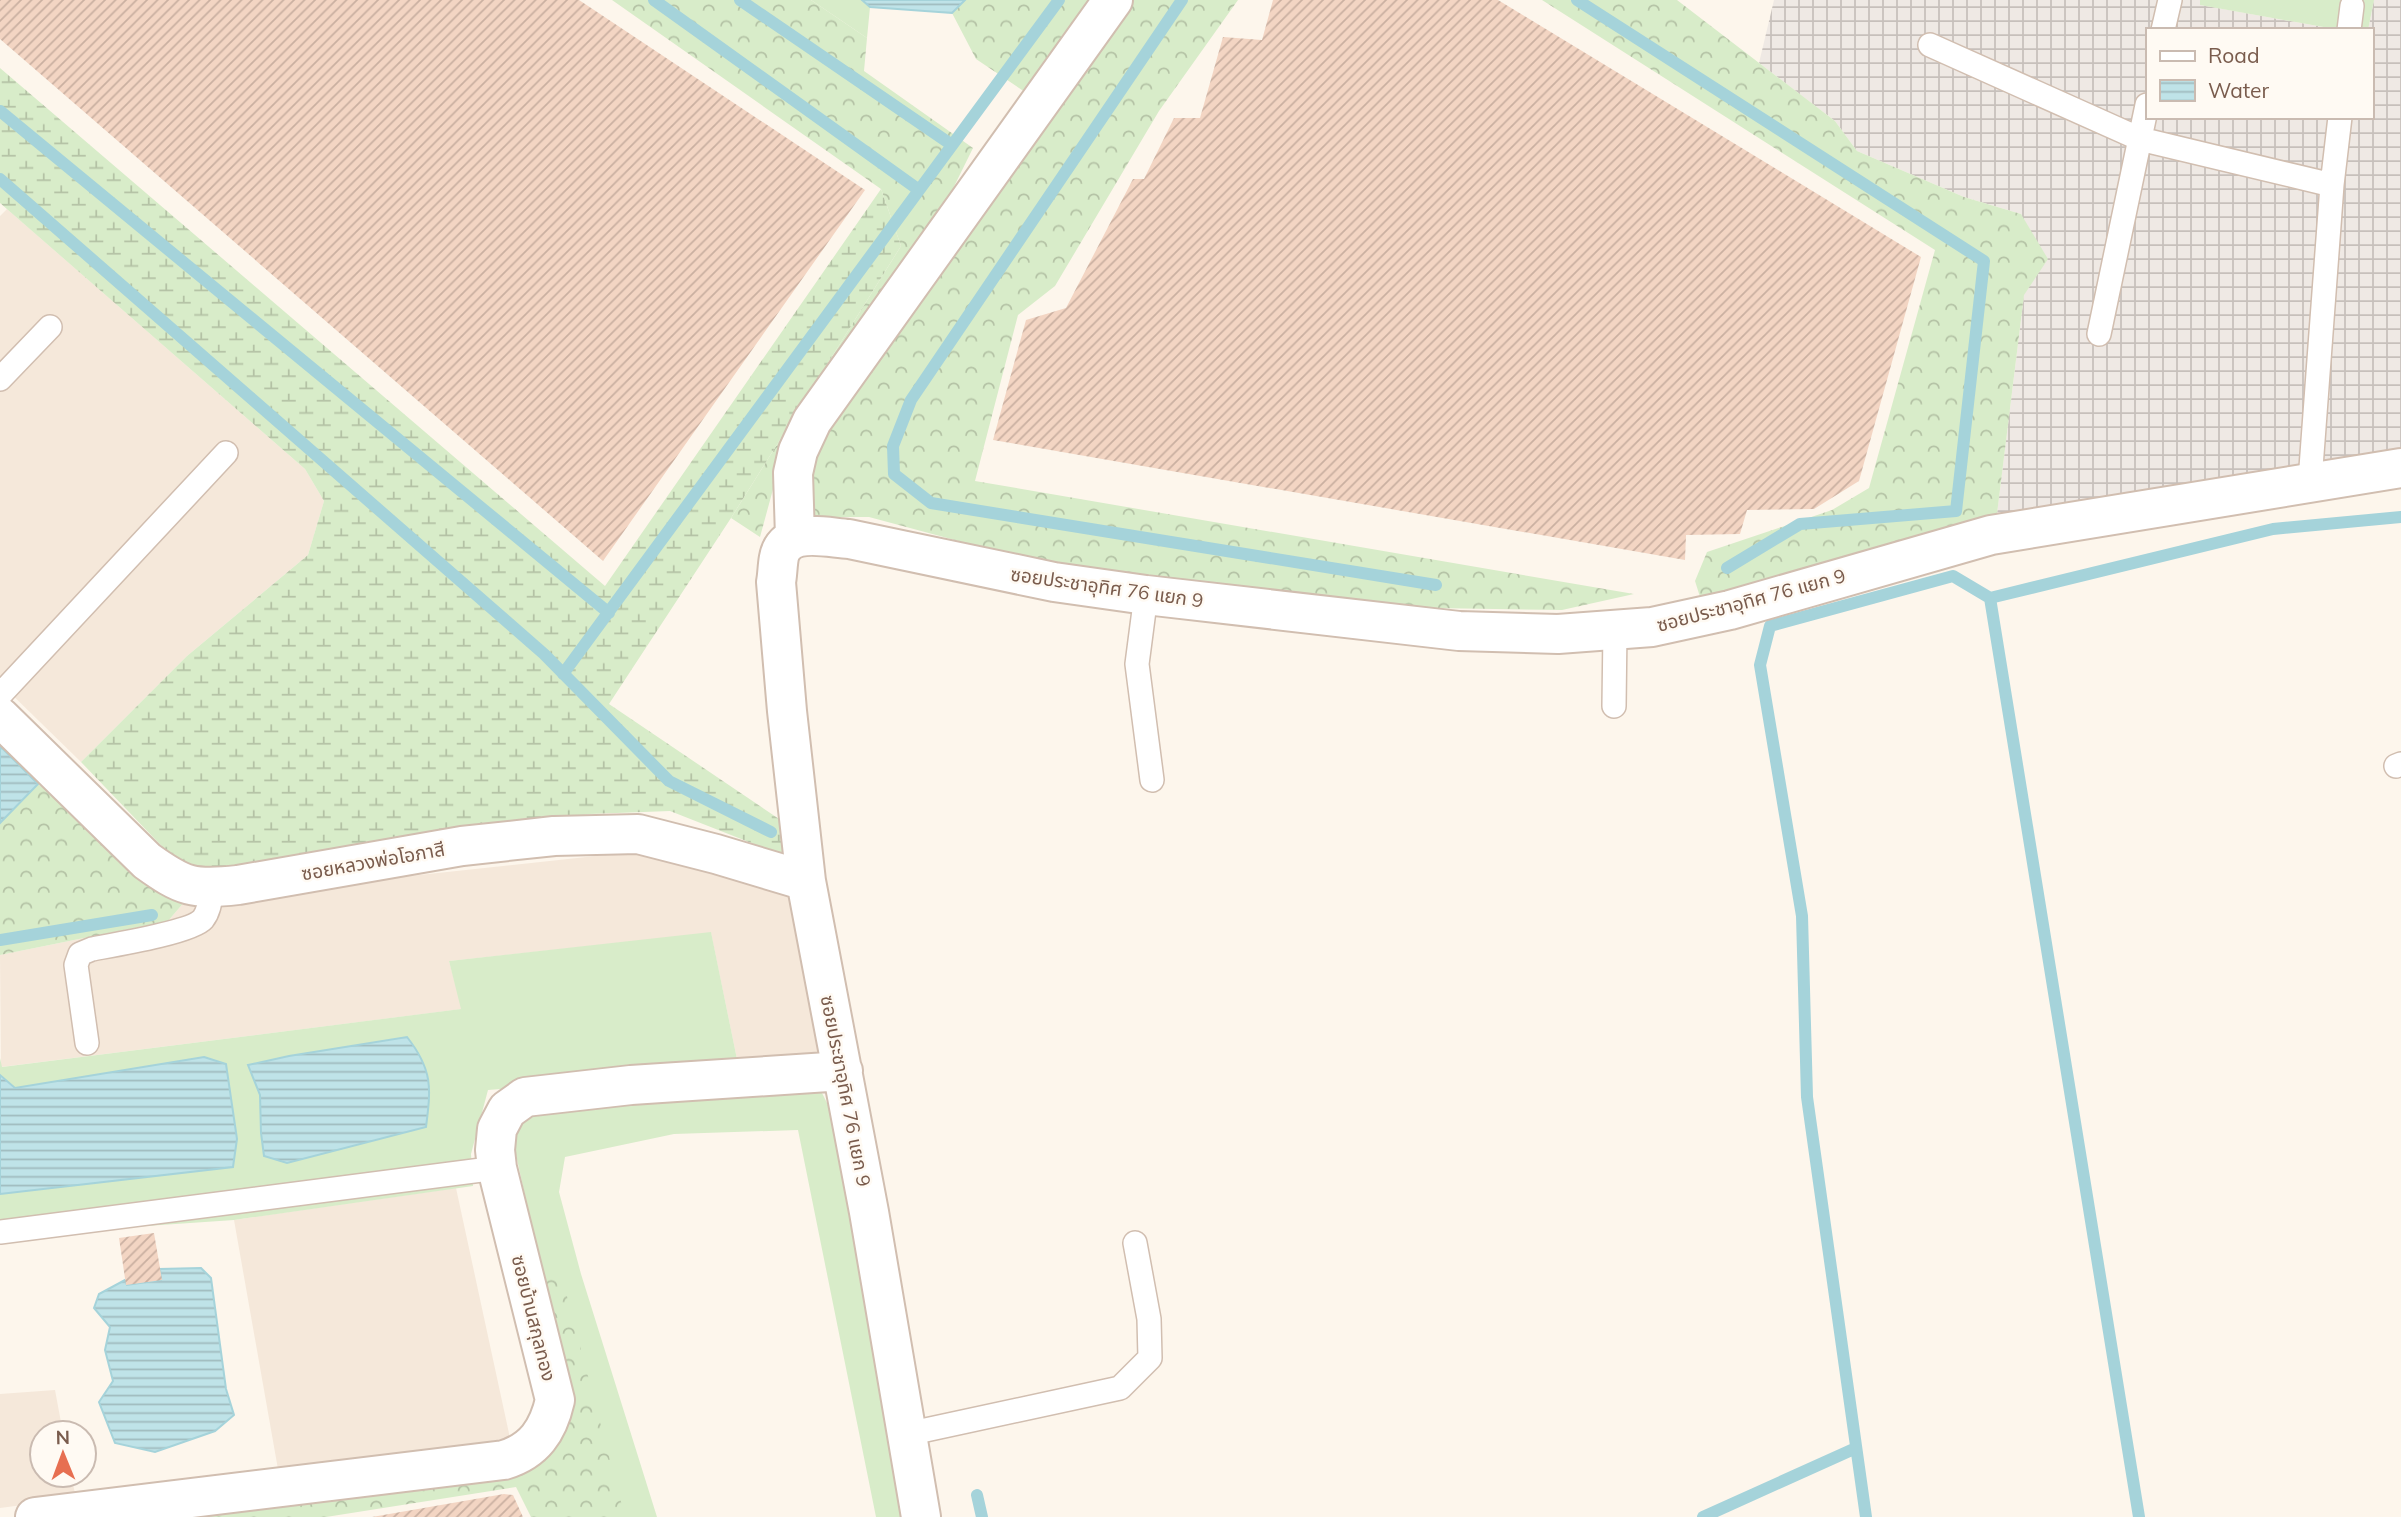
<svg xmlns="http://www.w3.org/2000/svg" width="2401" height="1517" font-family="Mulish,'Noto Sans Thai',sans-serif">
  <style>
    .residential { fill: #f5e8da }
    .industrial { fill: url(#industrial-grid) }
    .grass { fill: #d8ecc9 }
    .forest { fill: url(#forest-crowns) }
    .wetland { fill: url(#wetland-marsh) }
    .water { fill: url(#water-rules); stroke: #a5d3da; stroke-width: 2 }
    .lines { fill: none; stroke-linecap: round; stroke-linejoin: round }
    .stream { stroke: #a5d3da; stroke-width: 12 }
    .building { fill: url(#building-hatch) }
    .service-casing { stroke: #d1beb0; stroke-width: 26 }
    .minor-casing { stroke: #d1beb0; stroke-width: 42 }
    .service { stroke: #fff; stroke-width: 23 }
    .minor { stroke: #fff; stroke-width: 38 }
    .labels { text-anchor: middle; stroke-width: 5; stroke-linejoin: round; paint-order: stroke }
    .street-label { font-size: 19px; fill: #7a5c4d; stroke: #fffaf3 }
  </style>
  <defs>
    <pattern id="industrial-grid" width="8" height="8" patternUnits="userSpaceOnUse" patternTransform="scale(1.75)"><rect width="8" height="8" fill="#efe9e4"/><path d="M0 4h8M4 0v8" fill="none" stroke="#c7c0bb"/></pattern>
    <pattern id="forest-crowns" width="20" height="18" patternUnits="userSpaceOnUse" patternTransform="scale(1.75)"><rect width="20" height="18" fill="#d8ecc9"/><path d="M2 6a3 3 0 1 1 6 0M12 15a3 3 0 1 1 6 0" fill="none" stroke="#b4c2a5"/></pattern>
    <pattern id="wetland-marsh" width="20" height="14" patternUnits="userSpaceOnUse" patternTransform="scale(1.75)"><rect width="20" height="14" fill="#d8ecc9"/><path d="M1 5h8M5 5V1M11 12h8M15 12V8" fill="none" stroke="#b4c2a5"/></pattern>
    <pattern id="water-rules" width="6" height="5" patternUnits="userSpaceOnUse" patternTransform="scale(1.75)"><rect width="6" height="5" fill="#bfe3e8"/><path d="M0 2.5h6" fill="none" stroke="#a0bbbe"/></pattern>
    <pattern id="building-hatch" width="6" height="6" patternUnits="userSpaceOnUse" patternTransform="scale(1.75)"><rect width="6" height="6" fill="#f3d5c3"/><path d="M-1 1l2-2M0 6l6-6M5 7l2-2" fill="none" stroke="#cab0a1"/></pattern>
  </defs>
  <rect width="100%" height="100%" fill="#fdf6ec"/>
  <path class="residential" d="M 7,209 L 305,469 L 324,501 L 308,555 L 187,656 L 81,762 L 0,683 L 0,216 Z
    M 651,850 L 794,896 L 821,1062 L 739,1069 L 711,933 L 449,961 L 462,1009 L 1,1067 L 0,955 L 168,921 L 186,900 Z
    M 456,1188 L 510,1438 L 279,1475 L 234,1220 Z
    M 55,1390 L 63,1433 L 42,1433 L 42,1475 L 71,1475 L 76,1498 L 0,1508 L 0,1394 Z"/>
  <path class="industrial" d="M 1774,0 L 2200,0 L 2201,5 L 2340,30 L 2147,30 L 2147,117 L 2371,117 L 2371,30 L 2368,30 L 2374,0 L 2401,0 L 2401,452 L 1997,514 L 2024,295 L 2021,214 L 1964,197 L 1857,151 L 1835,121 L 1759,63 Z"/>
  <path class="grass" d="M 811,0 L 862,0 L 870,7 L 867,38 Z
    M 2200,0 L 2374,0 L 2368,30 L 2340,30 L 2200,5 Z
    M 711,932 L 739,1069 L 488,1090 L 471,1154 L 473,1186 L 234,1220 L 0,1236 L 0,1194 L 233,1167 L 204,1057 L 15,1088 L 0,1075 L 0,1058 L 2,1067 L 461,1009 L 449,961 Z
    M 817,1083 L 838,1125 L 901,1517 L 876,1517 L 798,1130 L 674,1134 L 565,1157 L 559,1192 L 581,1274 L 657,1517 L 623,1517 L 543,1278 L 513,1141 L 516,1124 L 535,1111 Z"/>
  <path class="forest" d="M 612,0 L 811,0 L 867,38 L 864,71 L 973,148 L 936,223 L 781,460 L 760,537 L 731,518 L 901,246 L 881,189 Z
    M 965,0 L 1098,0 L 1031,96 L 976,59 L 952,13 Z
    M 1125,0 L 1238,0 L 1159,111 L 1055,286 L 1018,315 L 975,481 L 1634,594 L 1562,610 L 1369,607 L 1070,571 L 869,517 L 814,517 L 803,481 L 810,451 Z
    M 1542,0 L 1677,0 L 1835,121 L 1857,151 L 1964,197 L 2021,214 L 2048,259 L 2024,295 L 1997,514 L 1701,600 L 1695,581 L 1707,552 L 1832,510 L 1869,488 L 1935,250 Z
    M 38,784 L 186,900 L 168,921 L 0,955 L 0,823 Z
    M 543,1278 L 563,1281 L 625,1517 L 531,1517 L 516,1487 L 326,1517 L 148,1517 L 499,1469 L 565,1426 Z"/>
  <path class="wetland" d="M 0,68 L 605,586 L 881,189 L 901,246 L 731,518 L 609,704 L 788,825 L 787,857 L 670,811 L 590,814 L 209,874 L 175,860 L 81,762 L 187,656 L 308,555 L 324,501 L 305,469 L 0,203 Z"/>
  <path class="water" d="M 862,0 L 965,0 L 952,13 L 870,7 Z
    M 0,746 L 38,784 L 0,823 Z
    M 407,1037 C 433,1070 431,1088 426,1127 L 287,1163 L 264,1156 L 261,1133 L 260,1095 L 248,1065 L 289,1056 Z
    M 204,1057 L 226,1064 L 237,1139 L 233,1167 L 0,1194 L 0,1075 L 15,1088 Z
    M 201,1268 L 211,1278 L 226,1389 L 234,1415 L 215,1431 L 155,1452 L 115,1443 L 99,1402 L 113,1381 L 105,1350 L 110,1327 L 94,1308 L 99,1294 L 125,1280 L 127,1285 L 161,1280 L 160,1269 Z"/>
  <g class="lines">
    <path class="stream" d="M 654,0 L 919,190
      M 740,0 L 952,145
      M 1182,0 L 911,400 L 893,446 L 894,474 L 931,503 L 1436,585
      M 1577,0 L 1984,261 L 1956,511 L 1800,524 L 1727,568
      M 0,111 L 609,613
      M 0,179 L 544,654 L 669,781 L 771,832
      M 1990,598 L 2139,1517
      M 563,674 L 1059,0
      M 0,940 L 152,915
      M 977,1495 L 982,1517
      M 1703,1517 L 1856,1448
      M 1866,1517 L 1807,1097 L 1802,916 L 1760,665 L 1770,626 L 1953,576 L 1990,598 L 2273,529 L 2401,517"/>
  </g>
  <path class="building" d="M 0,0 L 579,0 L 865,190 L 603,561 L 0,39 Z
    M 1273,0 L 1498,0 L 1921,257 L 1859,481 L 1814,509 L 1747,510 L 1740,534 L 1686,535 L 1685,560 L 993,440 L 1026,320 L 1066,308 L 1133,179 L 1144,179 L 1174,118 L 1200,118 L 1223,37 L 1262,40 Z
    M 154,1233 L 162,1280 L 126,1285 L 119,1238 Z
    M 504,1494 L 513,1495 L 523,1517 L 372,1517 Z"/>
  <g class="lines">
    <defs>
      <path id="service" d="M 2163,30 L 2170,0
        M 2349,30 L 2352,6
        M 1930,45 L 2140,139 L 2332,185
        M 2099,334 L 2147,105
        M 0,379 L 50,327
        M 2310,481 L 2332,185 L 2340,117
        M 1146,595 L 1137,664 L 1152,780
        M 0,695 L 226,453
        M 1614,706 L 1615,630
        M 2396,766 L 2401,764
        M 87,1043 L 76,965 L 80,954 L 92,949 C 113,945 192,932 203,919 C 210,910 210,899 212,888
        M 0,1232 L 497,1168
        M 907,1434 L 1120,1388 L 1150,1358 L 1149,1319 L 1135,1243"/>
      <path id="minor" d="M 795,537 L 793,473 L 798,451 L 812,421 L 1113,0
        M 0,717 L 147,861 C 183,887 193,890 238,885 L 462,846 L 554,836 L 638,834 L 716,854 L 806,881
        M 35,1517 L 504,1460 C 534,1451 548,1431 555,1400 L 497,1168 L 495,1150 L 497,1129 L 507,1110 L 525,1097 L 631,1085 L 843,1071
        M 921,1517 L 869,1212 L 806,881 L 787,711 L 776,582 C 778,573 777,557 782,549 C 794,528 829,538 849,539 L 1054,582 L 1146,595 L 1459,631 L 1558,634 L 1652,627 L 1730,610 L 1991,535 L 2401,468"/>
    </defs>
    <use href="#service" class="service-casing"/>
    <use href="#minor" class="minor-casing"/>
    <use href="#service" class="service"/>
    <use href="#minor" class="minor"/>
  </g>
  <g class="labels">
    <g class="street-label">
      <text transform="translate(1107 587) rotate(8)" y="7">ซอยประชาอุทิศ 76 แยก 9</text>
      <text transform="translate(1751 600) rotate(-15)" y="7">ซอยประชาอุทิศ 76 แยก 9</text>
      <text transform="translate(373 861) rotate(-10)" y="7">ซอยหลวงพ่อโอภาสี</text>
      <text transform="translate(846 1091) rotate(79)" y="7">ซอยประชาอุทิศ 76 แยก 9</text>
      <text transform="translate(534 1318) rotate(76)" y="7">ซอยบ้านสกุลทอง</text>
    </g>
  </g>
  <rect x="2146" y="28" width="228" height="91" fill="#fffaf3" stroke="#cabbb1" stroke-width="2"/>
  <rect x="2160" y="51" width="35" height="10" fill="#ffffff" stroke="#cabbb1" stroke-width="2"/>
  <text x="2208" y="63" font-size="21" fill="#7a5c4d">Road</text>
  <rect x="2160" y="80" width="35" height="21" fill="url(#water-rules)" stroke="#cabbb1" stroke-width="2"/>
  <text x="2208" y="98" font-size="21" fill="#7a5c4d">Water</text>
  <g transform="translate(63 1454) rotate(359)"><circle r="33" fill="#fffaf3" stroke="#cabbb1" stroke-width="2"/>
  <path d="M0-5L12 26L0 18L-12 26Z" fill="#e76f51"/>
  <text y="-10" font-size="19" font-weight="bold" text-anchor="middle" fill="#7a5c4d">N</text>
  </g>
</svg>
